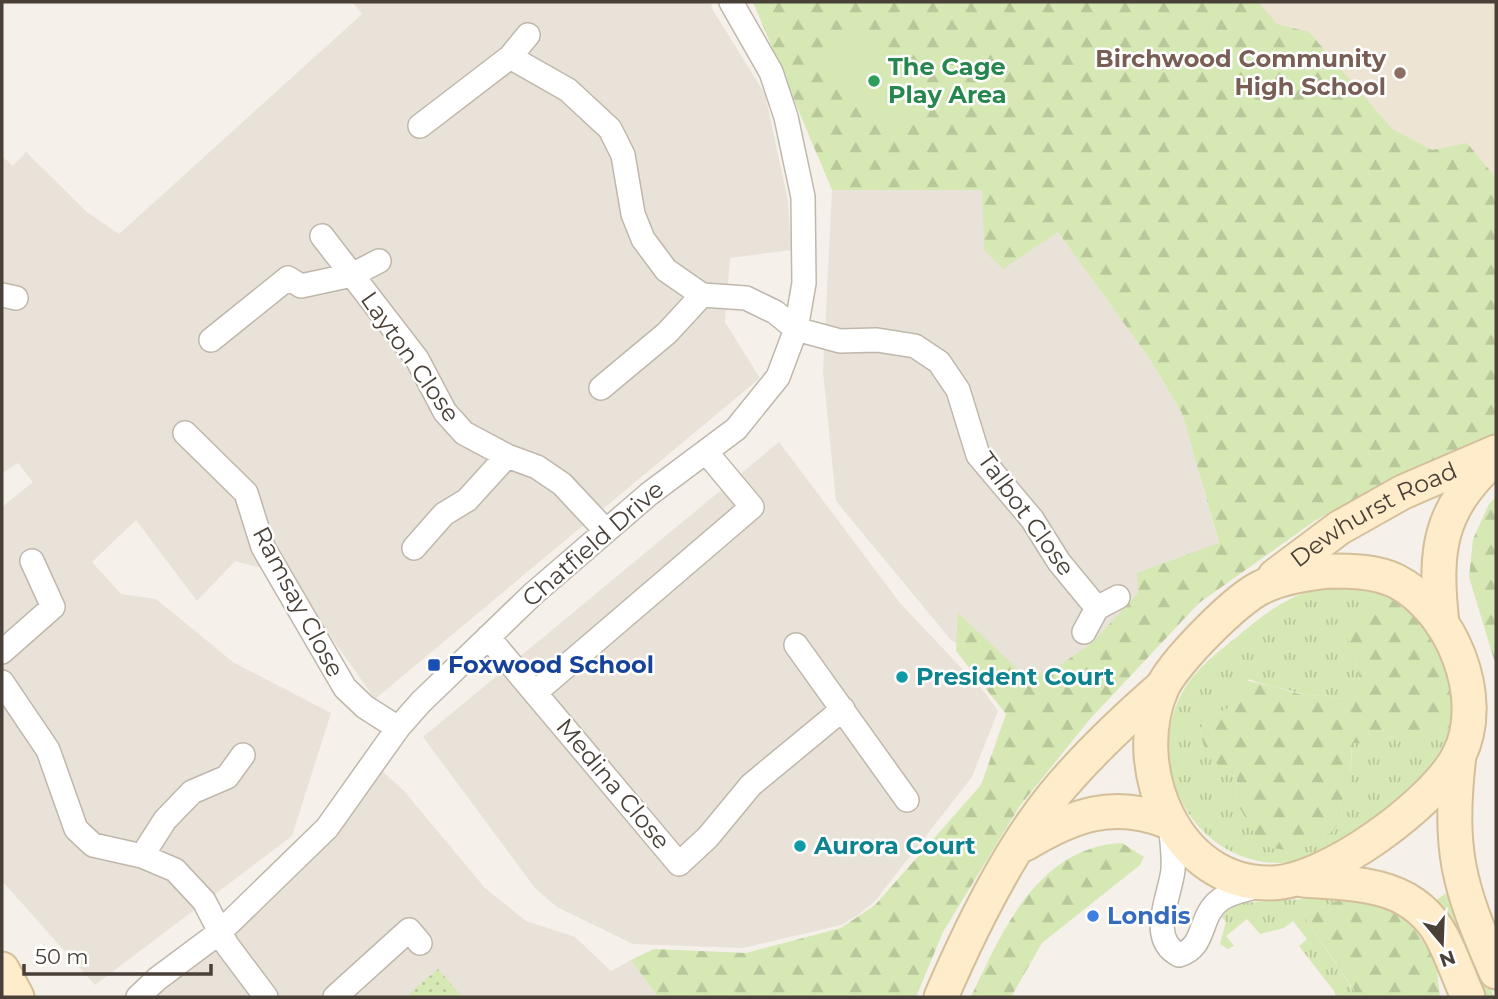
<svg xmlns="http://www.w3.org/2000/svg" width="1498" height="999" font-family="Montserrat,sans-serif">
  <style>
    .residential { fill: #e9e2d8 }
    .education { fill: #eee4d4 }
    .grass { fill: url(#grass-tufts) }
    .forest { fill: url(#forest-firs) }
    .park { fill: url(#park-dots) }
    .garden { fill: #d6e8b3 }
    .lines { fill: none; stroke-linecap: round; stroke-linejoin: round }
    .street-casing { stroke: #c0b7ac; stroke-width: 26 }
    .secondary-casing { stroke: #d4bf9a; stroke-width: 37 }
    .street { stroke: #fff; stroke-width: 23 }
    .secondary { stroke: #feeccb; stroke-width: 33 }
    .education-dot { fill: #8d6e63; stroke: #fff; stroke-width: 2.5 }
    .leisure-dot { fill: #2e9e5b; stroke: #fff; stroke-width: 2.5 }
    .transit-dot { fill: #1a4fb4; stroke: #fff; stroke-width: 2.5 }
    .culture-dot { fill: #0f9aa8; stroke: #fff; stroke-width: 2.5 }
    .shop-dot { fill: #3f7fe0; stroke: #fff; stroke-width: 2.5 }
    .labels { text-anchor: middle; stroke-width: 5; stroke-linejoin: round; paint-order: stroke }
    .education-label { font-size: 24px; font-weight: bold; fill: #785e54; stroke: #fff; text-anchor: end }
    .leisure-label { font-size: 24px; font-weight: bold; fill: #27864d; stroke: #fff; text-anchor: start }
    .street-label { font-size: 24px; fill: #494038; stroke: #fff }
    .transit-label { font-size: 24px; font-weight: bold; fill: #164399; stroke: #fff; text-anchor: start }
    .culture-label { font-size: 24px; font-weight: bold; fill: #0d838f; stroke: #fff; text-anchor: start }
    .shop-label { font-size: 24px; font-weight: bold; fill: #366cbe; stroke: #fff; text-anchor: start }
  </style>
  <defs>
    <pattern id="grass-tufts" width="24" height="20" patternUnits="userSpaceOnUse" patternTransform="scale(1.75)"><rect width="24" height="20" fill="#d6e8b3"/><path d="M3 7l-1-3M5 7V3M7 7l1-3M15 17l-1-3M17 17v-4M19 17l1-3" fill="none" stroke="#b9c89b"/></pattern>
    <pattern id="forest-firs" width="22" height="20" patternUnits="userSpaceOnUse" patternTransform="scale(1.75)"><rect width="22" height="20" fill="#d6e8b3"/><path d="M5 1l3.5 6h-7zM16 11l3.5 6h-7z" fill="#b9c89b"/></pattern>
    <pattern id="park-dots" width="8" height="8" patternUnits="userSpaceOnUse" patternTransform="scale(1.75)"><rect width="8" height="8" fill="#d6e8b3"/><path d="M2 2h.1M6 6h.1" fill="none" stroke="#b9c89b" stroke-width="1.8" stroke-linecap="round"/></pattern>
  </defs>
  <rect width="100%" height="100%" fill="#f5f0ea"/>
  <path class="residential" d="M 352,2 L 713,2 L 711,7 L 765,94 L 788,201 L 791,250 L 730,258 L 725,322 L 760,378 L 375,699 L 287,575 L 235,561 L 197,601 L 136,520 L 92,562 L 121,594 L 156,599 L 233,662 L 331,713 L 292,836 L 95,985 L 2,881 L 2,507 L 33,482 L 18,463 L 2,473 L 2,156 L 13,166 L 26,152 L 87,212 L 119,234 L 362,14 Z
    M 832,190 L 983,190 L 984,250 L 1058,232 L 1149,358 L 1182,413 L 1225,566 L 1058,703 L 951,640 L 836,501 L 823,371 Z
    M 779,442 L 900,603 L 985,693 L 998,711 L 972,777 L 875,901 L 858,915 L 841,925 L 743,948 L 633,944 L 557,907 L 535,888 L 423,737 Z
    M 378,767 L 404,791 L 485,888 L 526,921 L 575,937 L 611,971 L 631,960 L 658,997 L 146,997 Z"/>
  <path class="education" d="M 1235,2 L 1496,2 L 1496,209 L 1380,151 Z"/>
  <path class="grass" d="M 1330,586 L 1365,586 L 1397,599 L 1356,654 L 1360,682 L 1341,700 L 1325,695 L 1305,696 C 1299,691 1263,686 1249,679 L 1235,705 L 1208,718 L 1200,729 C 1204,750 1215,768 1238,771 L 1235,800 L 1310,846 L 1334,829 L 1342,815 L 1340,801 L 1351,769 L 1352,743 L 1376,743 L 1398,735 L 1416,741 L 1451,727 C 1436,771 1398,804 1361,829 C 1337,845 1309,864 1278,863 C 1192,861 1143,765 1182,693 C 1195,669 1218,652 1238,636 C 1266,612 1293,592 1330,586 Z
    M 1449,891 L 1494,997 L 1483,997 L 1435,901 Z
    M 1349,896 L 1303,915 L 1354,991 L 1353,997 L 1336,997 L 1334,991 L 1299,946 L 1307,939 L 1293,921 L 1284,928 L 1260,934 L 1247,919 L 1226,936 L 1234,946 L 1228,949 L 1220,944 L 1226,922 L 1222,917 L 1228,910 L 1242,903 Z"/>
  <path class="forest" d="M 753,2 L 1258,2 L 1277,24 L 1309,32 L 1392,129 L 1432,150 L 1467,143 L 1496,178 L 1496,437 L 1412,468 L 1316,520 L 1199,603 L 1090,719 L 1019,807 L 943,932 L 916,997 L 658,997 L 631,960 L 654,949 L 746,953 L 841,928 L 875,905 L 981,785 L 1006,714 L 956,651 L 958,613 L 1024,675 L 1050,672 L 1092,643 L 1138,593 L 1137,573 L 1219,543 L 1182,413 L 1149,358 L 1058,232 L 1003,269 L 984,250 L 982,190 L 832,190 Z
    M 1496,497 L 1496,666 L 1469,577 L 1473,539 L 1489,504 Z
    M 1397,599 L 1433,630 L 1456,695 L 1451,727 L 1416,741 L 1398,735 L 1376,743 L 1352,743 L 1349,794 L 1340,801 L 1342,815 L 1334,830 L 1310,846 L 1289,850 L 1270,848 L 1255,835 L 1235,799 L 1238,771 C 1212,768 1204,753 1200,729 L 1208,718 L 1235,705 L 1229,694 L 1237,679 C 1244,679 1302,694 1305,696 L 1325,695 L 1341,700 L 1360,682 L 1356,654 L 1342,630 L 1354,610 Z
    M 1122,843 L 1144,857 L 1140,865 L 1042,943 L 1011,997 L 971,997 C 1002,931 1038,847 1122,843 Z
    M 1349,896 L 1387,905 L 1410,922 L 1436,962 L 1440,997 L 1353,997 L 1354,990 L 1303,915 Z"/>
  <path class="park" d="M 438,969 L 462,997 L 411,997 L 409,994 Z"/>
  <path class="garden" d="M 864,27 L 924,105 L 885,135 L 824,58 Z"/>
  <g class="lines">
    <defs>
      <path id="street" d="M 510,57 L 568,90 L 610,129 L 623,155 L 633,214 L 643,239 L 666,270 L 702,295 L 746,298 L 775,312 L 796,329 L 840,341 L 877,340 L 915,346 L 939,362 L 958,390 L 978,455 L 1032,519 L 1059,562 L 1097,608
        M 420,126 L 510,57 L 528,35
        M 322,236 L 417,359 L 445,412 L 464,433 L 507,456 L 537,467 L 562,484 L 606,531
        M 2,295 L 16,298
        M 211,340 L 288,278 L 301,286 L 352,275 L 379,261
        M 601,388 L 667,333 L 702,295
        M 185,433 L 246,493 L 263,547 L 345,688 L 365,707 L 398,728
        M 414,548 L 444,514 L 467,500 L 507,456
        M 1084,632 L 1097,608 L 1118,597
        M 488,637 L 679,864 L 708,837 L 751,785 L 843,709
        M 796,645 L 907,800
        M 2,652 L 53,607 L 32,561
        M 2,682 L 48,750 L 76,829 L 93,845 L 142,856 L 175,870 L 204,901 L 227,945 L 266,997
        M 536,692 L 752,507 L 706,452
        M 1170,825 C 1172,840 1174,854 1173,870 C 1170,897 1147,938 1179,955 C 1207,947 1198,916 1220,900 C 1231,892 1248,889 1261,886
        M 142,856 L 165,820 L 192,792 L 227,777 L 243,755
        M 138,997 L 157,979 L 220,932 L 327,828 L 398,728 L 421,702 L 533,594 L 649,494 L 736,429 L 778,377 L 796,329 L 804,283 L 803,197 L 786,117 L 771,72 L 731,2
        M 335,997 L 409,930 L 420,943"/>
      <g id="secondary">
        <path d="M 1328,571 C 1351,571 1375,571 1396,581 C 1451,609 1488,697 1459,755 C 1435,803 1327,882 1272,883 C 1176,886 1127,767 1162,688 C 1173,663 1237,598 1262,587 C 1283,577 1305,574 1328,571 Z"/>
        <path id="s1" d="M 1275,576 L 1339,528 L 1403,492 L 1496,452"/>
        <path d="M 1442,624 C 1434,550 1438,511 1494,459"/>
        <path d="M 1459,755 C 1448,851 1458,885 1496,972"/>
        <path d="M 1025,844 C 1073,815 1113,800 1169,822"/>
        <path d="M 1303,880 C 1357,884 1413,882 1442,937 C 1452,956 1459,977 1468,997"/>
        <path d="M 2,969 L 17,997"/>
        <path d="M 941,997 C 970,930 1007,853 1053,796 C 1086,756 1123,721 1162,687"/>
      </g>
    </defs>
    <use href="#street" class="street-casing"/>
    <use href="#secondary" class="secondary-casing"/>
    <use href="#street" class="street"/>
    <use href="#secondary" class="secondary"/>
  </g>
  <circle class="education-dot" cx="1400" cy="73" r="7"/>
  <circle class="leisure-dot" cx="874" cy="81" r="7"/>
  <rect class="transit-dot" x="427" y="658" width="14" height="14" rx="3.5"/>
  <g class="culture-dot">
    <circle cx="902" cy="677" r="7"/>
    <circle cx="800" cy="846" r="7"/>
  </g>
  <circle class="shop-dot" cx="1093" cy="916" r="7"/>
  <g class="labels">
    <g class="education-label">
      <text x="1386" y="67">Birchwood Community<tspan x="1386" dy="28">High School</tspan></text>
    </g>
    <g class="leisure-label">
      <text x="888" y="75">The Cage<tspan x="888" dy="28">Play Area</tspan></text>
    </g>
    <g class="street-label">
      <text transform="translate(410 357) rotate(55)" y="8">Layton Close</text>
      <text transform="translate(1026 514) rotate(54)" y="8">Talbot Close</text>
      <text dy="8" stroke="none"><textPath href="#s1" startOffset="117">Dewhurst Road</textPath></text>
      <text transform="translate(593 544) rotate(-41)" y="8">Chatfield Drive</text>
      <text transform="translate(298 602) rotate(62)" y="8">Ramsay Close</text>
      <text transform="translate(613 784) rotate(50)" y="8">Medina Close</text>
    </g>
    <g class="transit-label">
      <text x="448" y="673">Foxwood School</text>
    </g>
    <g class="culture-label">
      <text x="916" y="685">President Court</text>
      <text x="814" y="854">Aurora Court</text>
    </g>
    <g class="shop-label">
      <text x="1107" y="924">Londis</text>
    </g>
  </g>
  <rect width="1498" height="999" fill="none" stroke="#494038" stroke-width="7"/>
  <g transform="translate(1442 943) rotate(161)" stroke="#ffffff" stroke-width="5" paint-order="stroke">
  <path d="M0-5L12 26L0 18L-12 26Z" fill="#494038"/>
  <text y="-10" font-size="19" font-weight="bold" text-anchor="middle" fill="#494038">N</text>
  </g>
  <path d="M24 964v10h187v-10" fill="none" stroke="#494038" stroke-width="3.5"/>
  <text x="35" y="964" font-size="21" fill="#494038" stroke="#ffffff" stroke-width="5" paint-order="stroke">50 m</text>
</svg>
